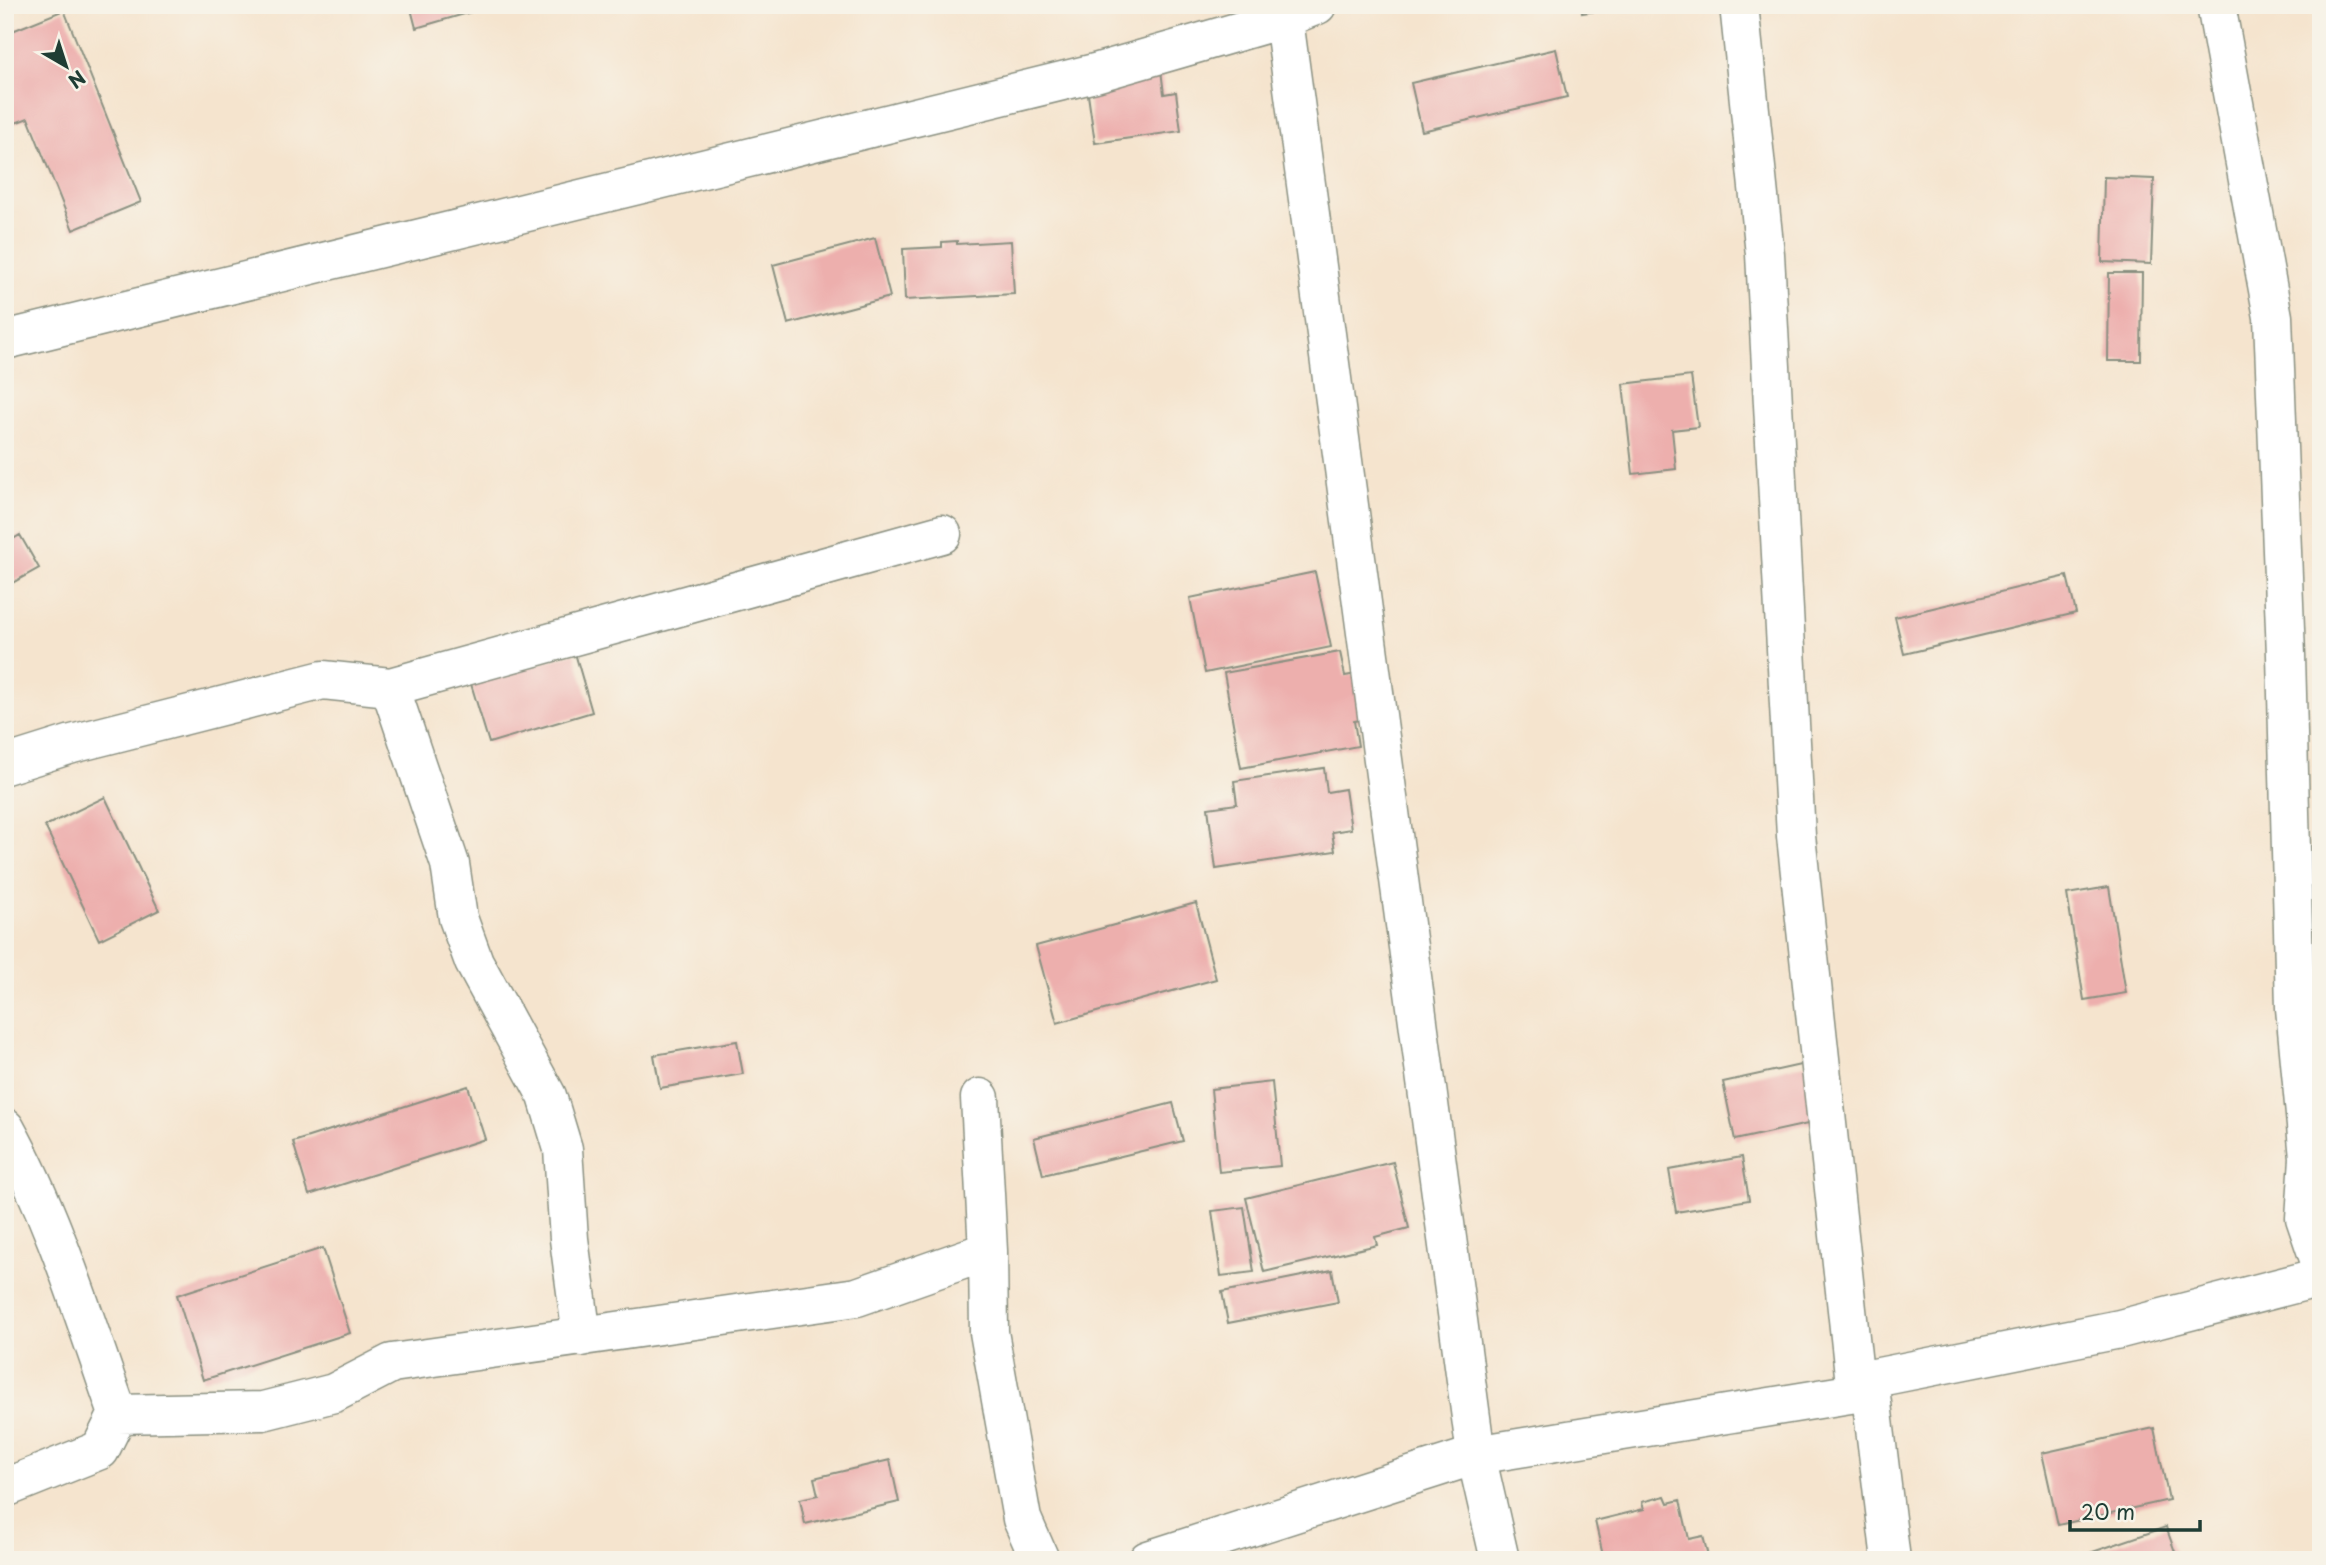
<svg xmlns="http://www.w3.org/2000/svg" width="2326" height="1565" font-family="'Playpen Sans',sans-serif">
  <style>
    .building { fill: #edafad }
    .lines { fill: none; stroke-linecap: round; stroke-linejoin: round }
    .minor-casing { stroke: #8a9081; stroke-width: 41 }
    .minor { stroke: #fff; stroke-width: 38 }
  </style>
  <rect width="100%" height="100%" fill="#f7f3e8"/>
  <filter id="ink" filterUnits="userSpaceOnUse"><feTurbulence type="fractalNoise" baseFrequency=".0143" numOctaves="2"/><feDisplacementMap in="SourceGraphic" scale="14" xChannelSelector="R" yChannelSelector="G"/><feConvolveMatrix kernelMatrix="1 2 1 2 8 2 1 2 1" color-interpolation-filters="sRGB"/></filter>
  <filter id="wash" filterUnits="userSpaceOnUse"><feTurbulence type="fractalNoise" baseFrequency=".00686" numOctaves="4" result="noise"/><feDisplacementMap in="SourceGraphic" scale="28" xChannelSelector="R" yChannelSelector="G"/><feGaussianBlur stdDeviation="1.57" result="paint"/><feColorMatrix in="noise" values="0 0 0 0 0 0 0 0 0 0 0 0 0 0 0 0 0 1.4 0 .05"/><feComposite in="paint" operator="in"/></filter>
  <g filter="url(#wash)">
    <rect width="100%" height="100%" fill="#f5e4ce"/>
    <g id="blocks">
      <path class="building" d="M 410,5 L 492,5 L 492,6 L 416,28 Z
        M 1581,5 L 1624,5 L 1624,7 L 1582,13 Z
        M 64,10 L 141,202 L 73,230 L 28,118 L 5,127 L 5,34 Z
        M 1556,49 L 1567,97 L 1422,131 L 1411,83 Z
        M 1161,70 L 1164,94 L 1176,92 L 1181,131 L 1095,143 L 1086,81 Z
        M 2104,177 L 2154,179 L 2151,264 L 2102,262 Z
        M 875,238 L 890,297 L 788,324 L 773,265 Z
        M 957,241 L 957,244 L 1011,241 L 1014,294 L 905,300 L 903,249 L 942,247 L 942,242 Z
        M 2109,273 L 2142,273 L 2141,361 L 2108,361 Z
        M 1691,376 L 1698,427 L 1672,430 L 1676,469 L 1633,474 L 1623,384 Z
        M 20,535 L 39,568 L 5,587 L 5,544 Z
        M 1315,572 L 1331,647 L 1205,673 L 1190,598 Z
        M 2067,576 L 2076,613 L 1904,654 L 1895,617 Z
        M 1340,652 L 1345,676 L 1367,672 L 1376,717 L 1354,721 L 1358,746 L 1241,768 L 1224,673 Z
        M 575,653 L 592,712 L 489,743 L 471,684 Z
        M 1324,768 L 1327,792 L 1345,789 L 1351,829 L 1332,832 L 1335,851 L 1216,869 L 1208,808 L 1237,804 L 1234,781 Z
        M 105,797 L 159,910 L 99,940 L 45,826 Z
        M 2109,887 L 2126,993 L 2084,1000 L 2067,894 Z
        M 1196,903 L 1216,979 L 1057,1023 L 1036,946 Z
        M 737,1041 L 743,1074 L 660,1088 L 654,1055 Z
        M 1823,1060 L 1835,1118 L 1735,1140 L 1723,1082 Z
        M 1272,1082 L 1280,1166 L 1219,1172 L 1211,1089 Z
        M 468,1086 L 485,1139 L 309,1195 L 293,1142 Z
        M 1173,1103 L 1183,1141 L 1043,1175 L 1034,1138 Z
        M 1742,1157 L 1749,1200 L 1676,1212 L 1669,1170 Z
        M 1393,1162 L 1409,1228 L 1375,1237 L 1377,1245 L 1264,1272 L 1246,1198 Z
        M 1244,1207 L 1254,1272 L 1221,1276 L 1212,1211 Z
        M 323,1248 L 350,1333 L 203,1380 L 177,1295 Z
        M 1332,1270 L 1338,1302 L 1228,1323 L 1222,1292 Z
        M 2154,1428 L 2169,1500 L 2058,1525 L 2042,1453 Z
        M 890,1460 L 899,1502 L 805,1524 L 800,1499 L 818,1495 L 814,1478 Z
        M 1665,1496 L 1668,1503 L 1680,1500 L 1689,1539 L 1703,1536 L 1709,1560 L 1604,1560 L 1595,1521 L 1644,1509 L 1642,1502 Z
        M 2166,1527 L 2178,1560 L 2072,1560 L 2072,1559 Z"/>
    </g>
  </g>
  <g filter="url(#ink)">
    <use href="#blocks" fill-opacity="0" stroke="#8a9081" stroke-width="2"/>
    <g class="lines">
      <defs>
        <path id="minor" d="M 1282,5 L 1476,1455 L 1500,1560
          M 1739,5 L 1765,254 L 1796,836 L 1856,1393
          M 2216,5 L 2273,317 L 2286,655 L 2295,1008 L 2309,1158 L 2305,1218 L 2321,1265
          M 5,340 L 1095,73 L 1282,19 L 1317,5
          M 390,687 L 450,864 L 458,918 L 474,962 L 547,1096 L 563,1149 L 569,1239 L 582,1337
          M 5,765 L 72,744 L 323,680 L 390,687 L 942,534
          M 980,1098 L 988,1251 L 989,1332 L 1022,1519 L 1040,1560
          M 5,1128 C 54,1217 84,1318 118,1414 L 100,1450 L 5,1488
          M 1869,1379 L 1891,1560
          M 118,1414 L 263,1411 L 334,1393 L 392,1363 L 857,1297 L 988,1251
          M 1148,1560 L 1476,1455 L 1856,1393 L 1869,1379 L 2120,1329 L 2321,1277"/>
      </defs>
      <use href="#minor" class="minor-casing"/>
      <use href="#minor" class="minor"/>
    </g>
  </g>
  <rect width="2326" height="1565" fill="none" stroke="#f7f3e8" stroke-width="28"/>
  <g transform="translate(66 66) rotate(141)" stroke="#f7f3e8" stroke-width="5" paint-order="stroke">
  <path d="M0-5L12 26L0 18L-12 26Z" fill="#1f3d34"/>
  <text y="-10" font-size="19" font-weight="bold" text-anchor="middle" fill="#1f3d34">N</text>
  </g>
  <path d="M2070 1520v10h130v-10" fill="none" stroke="#1f3d34" stroke-width="3.5"/>
  <text x="2081" y="1520" font-size="21" fill="#1f3d34" stroke="#f7f3e8" stroke-width="5" paint-order="stroke">20 m</text>
</svg>
